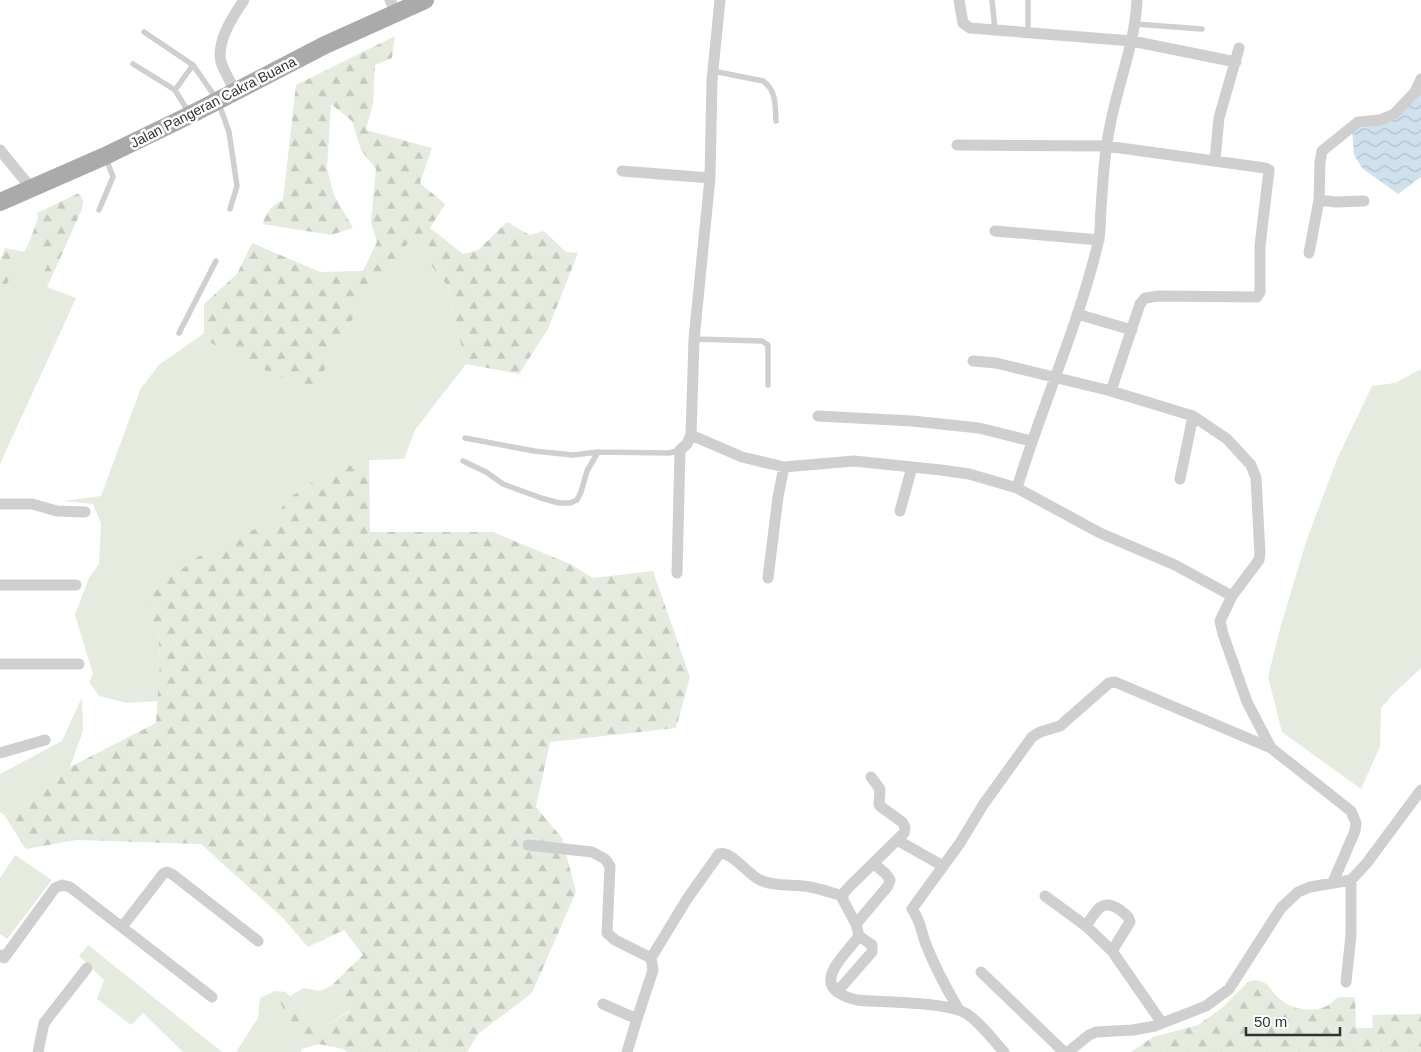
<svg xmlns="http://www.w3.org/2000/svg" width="1421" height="1052" font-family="Helvetica,sans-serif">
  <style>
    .green { fill: #e5ebdf }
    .forest { fill: url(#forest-firs) }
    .water { fill: url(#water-waves) }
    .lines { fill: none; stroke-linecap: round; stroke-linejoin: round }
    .lane { stroke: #cfcfcf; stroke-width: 5.5 }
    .street { stroke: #cfcfcf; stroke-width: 11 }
    .primary { stroke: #aaa; stroke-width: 18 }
    .labels { text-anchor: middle; stroke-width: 5; stroke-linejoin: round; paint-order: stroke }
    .street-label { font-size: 14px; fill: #323232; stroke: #fff }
  </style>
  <defs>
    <pattern id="forest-firs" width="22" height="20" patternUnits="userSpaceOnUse" patternTransform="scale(1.25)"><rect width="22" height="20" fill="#e5ebdf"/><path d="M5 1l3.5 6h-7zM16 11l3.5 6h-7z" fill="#c5cac0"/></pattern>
    <pattern id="water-waves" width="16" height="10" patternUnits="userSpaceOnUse" patternTransform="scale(1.25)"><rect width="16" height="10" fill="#cfe1ed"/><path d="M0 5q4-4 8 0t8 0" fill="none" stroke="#b2c2cc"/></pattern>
  </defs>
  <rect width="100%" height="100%" fill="#fff"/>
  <path class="green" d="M 428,234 L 430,264 L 450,289 L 452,310 L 466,364 L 415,430 L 404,459 L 369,460 L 325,473 L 286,500 L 274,522 L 231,538 L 196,558 L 182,569 L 154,581 L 149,613 L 158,629 L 160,660 L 158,701 L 127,703 L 99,696 L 89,682 L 93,674 L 75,615 L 89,578 L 99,564 L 101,524 L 93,504 L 64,501 L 101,496 L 141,388 L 160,364 L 199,337 L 299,387 L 340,340 L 363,302 L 408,242 Z
    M 28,245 L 35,253 L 47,252 L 49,262 L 42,275 L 48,285 L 47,287 L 76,298 L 0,464 L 0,296 Z
    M 1421,369 L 1421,668 L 1392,695 L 1381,708 L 1380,747 L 1361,789 L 1282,732 L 1268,677 L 1281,625 L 1307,539 L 1337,459 L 1372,386 L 1395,383 Z
    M 82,697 L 83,731 L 70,767 L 42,793 L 21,809 L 4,815 L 0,812 L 0,774 L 62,741 Z
    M 15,855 L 52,880 L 7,939 L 0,934 L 0,878 Z
    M 88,945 L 222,1052 L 183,1052 L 143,1013 L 131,1025 L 97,999 L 104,980 L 79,956 Z
    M 331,986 L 350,1010 L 321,1029 L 290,996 L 304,988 L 320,991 Z
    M 275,991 L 302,1049 L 301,1052 L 236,1052 L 258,1018 L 260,998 Z"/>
  <path class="forest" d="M 395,36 L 392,58 L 375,65 L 373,103 L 366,130 L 432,148 L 420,183 L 445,204 L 430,228 L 463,254 L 478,250 L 507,222 L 530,235 L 544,231 L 566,252 L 578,253 L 548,329 L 519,374 L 466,364 L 452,310 L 450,289 L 430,264 L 428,234 L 408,243 L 363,302 L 340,340 L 318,383 L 299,387 L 199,337 L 204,333 L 204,304 L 237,274 L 252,243 L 320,272 L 363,271 L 377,242 L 371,222 L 376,169 L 361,150 L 352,121 L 331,104 L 327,169 L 334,195 L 353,228 L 331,235 L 263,224 C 265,213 273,204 283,200 L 296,85 Z
    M 79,193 L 83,200 L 82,209 L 48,285 L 42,275 L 49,262 L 47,252 L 35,253 L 28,245 L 38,219 L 37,213 Z
    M 5,248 L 25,252 L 0,296 L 0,261 Z
    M 369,460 L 370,532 L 493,532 L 570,564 L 593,578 L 653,571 L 690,677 L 676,728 L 550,742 L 536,807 L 562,838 L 576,892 L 532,993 L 478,1034 L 467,1052 L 347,1052 L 343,1049 L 319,1044 L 302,1049 L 275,991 L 286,992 L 321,1029 L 350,1011 L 331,986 L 363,955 L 344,930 L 308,947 L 283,918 L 201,844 L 76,840 L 26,849 L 4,815 L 21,809 L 42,793 L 70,767 L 156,723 L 160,660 L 158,630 L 149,613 L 144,593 L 154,580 L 182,569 L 196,558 L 231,538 L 274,522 L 286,500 L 325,473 Z
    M 1255,980 C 1272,983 1268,989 1280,999 C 1292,1010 1310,1012 1325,1007 C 1330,1005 1334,1000 1338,997 L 1355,997 L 1356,1028 L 1373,1028 L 1372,1015 L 1421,1014 L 1421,1052 L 1131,1052 L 1153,1037 L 1198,1025 L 1222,1008 L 1248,982 Z"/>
  <path class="water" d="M 1421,86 L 1421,177 L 1398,194 L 1363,169 L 1354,155 L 1352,130 L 1375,124 Z"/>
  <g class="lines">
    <path class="lane" d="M 992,0 L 995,30
      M 1028,0 L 1028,32
      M 1135,24 L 1202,29
      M 144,32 L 193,65 L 218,101 L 229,132 L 237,186 L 230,209
      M 133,64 L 175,90 L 189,113
      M 713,71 L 763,81 C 777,91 775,106 776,121
      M 175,90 L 193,65
      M 99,210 L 113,177 L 106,158
      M 179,333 L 216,261
      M 694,339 L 762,341 L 768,345 L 768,385
      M 465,438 L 534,451 L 573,455 L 598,452 L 669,453 L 680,450
      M 463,461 L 486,472 L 503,484 L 541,498 L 559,503 L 570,503 L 577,500 L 581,492 L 587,471 L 598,452"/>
    <path class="street" d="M 390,0 L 396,13
      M 720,0 L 712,80 L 710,178 L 694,339 L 691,435 L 742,457 L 784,467 L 854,461 L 941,470 L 969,474 L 1017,488 C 1042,405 1078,327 1098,243 C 1101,232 1100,220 1101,209 C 1103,181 1104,153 1110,126 C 1118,83 1135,44 1137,0
      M 959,0 L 963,23 L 970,28 L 1132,41 L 1236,62
      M 235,91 C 231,82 224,72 221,62 C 216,42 233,16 244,0
      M 957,145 L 1106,146 L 1265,168 L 1269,170 L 1260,246 L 1260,292 L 1257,297 L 1159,296 L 1145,298 L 1140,304 L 1111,391 L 1193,416 L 1180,479
      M 0,150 L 31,188
      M 1215,160 L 1219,118 L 1239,48
      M 622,171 L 710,178
      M 1319,200 L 1336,202 L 1364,201
      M 995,231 L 1099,240
      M 1309,253 L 1319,200 L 1320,162 L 1322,151 L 1358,122 L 1380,120 L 1394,114 L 1415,92 L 1421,79
      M 1077,314 L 1132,330
      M 973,361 L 996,363 L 1111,391
      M 818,416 L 912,421 L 979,428 L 1031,441
      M 1193,416 L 1227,439 L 1251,465 L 1256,478 L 1260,554 L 1259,560 L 1232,596
      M 1017,488 L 1100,533 L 1175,565 L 1232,596 L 1220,621 L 1223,634 L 1247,702 L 1271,748
      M 0,504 L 32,504 L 57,511 L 85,512
      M 900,511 L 912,467
      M 677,573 L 680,450 L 687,444 L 691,435
      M 768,578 L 778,497 L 784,467
      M 0,585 L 76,585
      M 0,664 L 79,664
      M 0,753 L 45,740
      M 897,840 L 943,866
      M 528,845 L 592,852 L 605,859 L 610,866 L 607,933 L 615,940 L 651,958 L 653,970 L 637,1019
      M 1045,896 L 1086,926 L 1112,951 L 1162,1023
      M 856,924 L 888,886 L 890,880 L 886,874 L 873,863
      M 1086,926 C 1096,912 1101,897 1120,910 C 1125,914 1129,916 1130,922 L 1112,951
      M 122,927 L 163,874 L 167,872 L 172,874 L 258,941
      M 859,936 L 856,924 L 843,900 L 843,894 L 847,889 L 904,833 L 905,827 L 902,822 L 880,806 L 879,804 L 880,789 L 871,777
      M 0,955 L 4,958 L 55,888 L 62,885 L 70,887 L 212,997
      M 651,958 L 687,899 L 719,854 C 731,850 748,875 760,880 C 775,887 793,884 810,887 C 821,889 832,893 843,896
      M 981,972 L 1064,1052
      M 1346,982 L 1351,935 L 1351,880
      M 837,992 L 872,952 L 872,945 L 859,936 C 842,959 806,988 857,1000 C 883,1003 946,1001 967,1014 C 981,1023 993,1040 1004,1052
      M 603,1004 L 637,1019 L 627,1052
      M 959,1010 C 946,988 934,965 925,942 C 921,930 920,919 912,909 L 960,843 L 983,805 L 1032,737 L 1040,732 L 1060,726 L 1109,683 L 1115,682 L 1271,748 L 1351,811 L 1356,823 L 1355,831 L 1333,882
      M 38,1052 L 44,1023 L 87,968
      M 1068,1052 L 1089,1035 L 1096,1032 L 1133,1030 L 1155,1026 L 1206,1006 L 1229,989 L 1281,908 L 1298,892 L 1310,887 L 1351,880 L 1366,864 L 1421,790"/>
    <path class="primary" d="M 0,202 L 105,156 L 190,115 L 325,45 L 425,0"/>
  </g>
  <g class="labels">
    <g class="street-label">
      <text transform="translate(213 102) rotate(-27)" y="5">Jalan Pangeran Cakra Buana</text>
    </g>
  </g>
  <path d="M1246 1027v8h94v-8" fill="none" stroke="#323232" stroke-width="2.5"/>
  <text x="1254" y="1027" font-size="15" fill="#323232" stroke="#ffffff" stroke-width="4" paint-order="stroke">50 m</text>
</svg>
